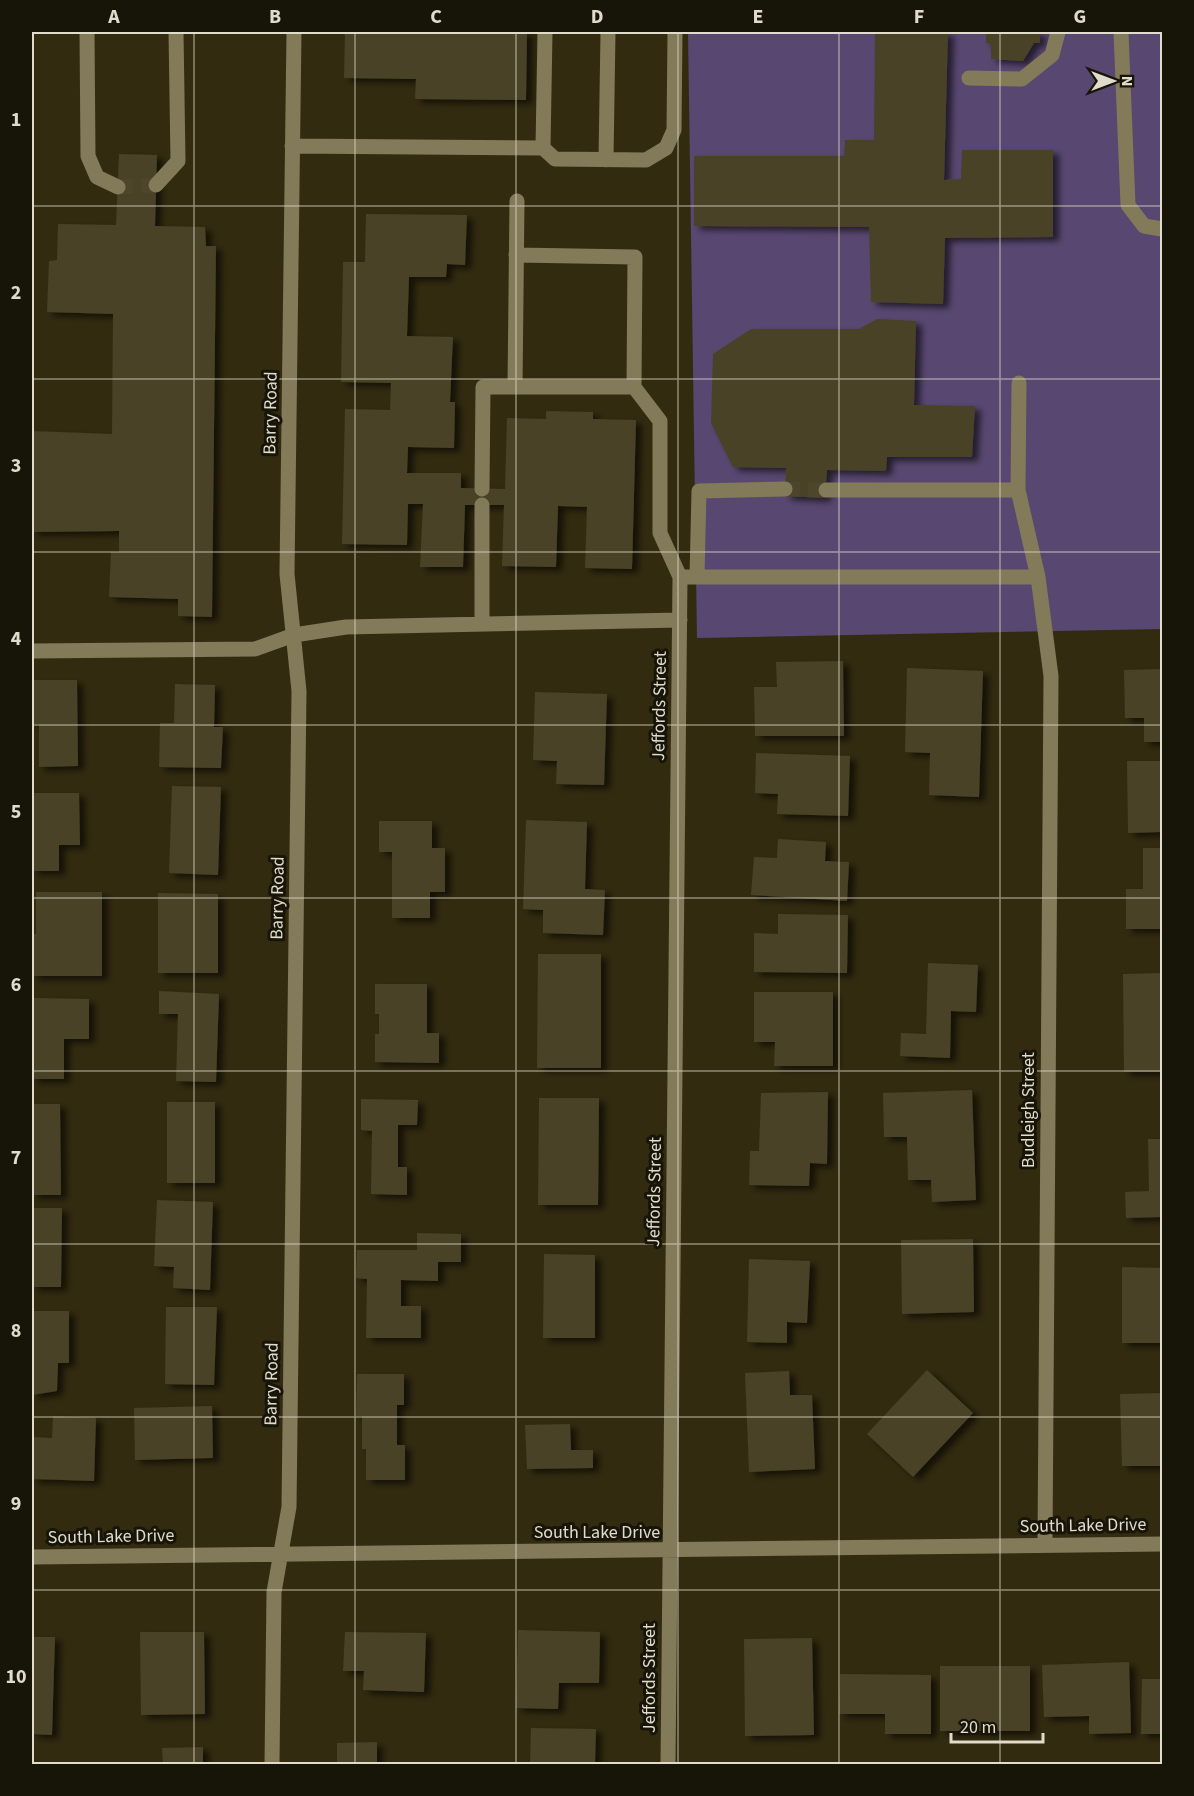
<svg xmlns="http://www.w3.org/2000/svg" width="1194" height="1796" font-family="'Source Sans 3',sans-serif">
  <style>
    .green { fill: #584770 }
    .building { fill: #494226; filter: url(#shadow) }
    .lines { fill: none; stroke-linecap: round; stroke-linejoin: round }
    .minor-tunnel { stroke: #4d452c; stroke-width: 15; stroke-dasharray: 15 8; stroke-linecap: butt }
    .minor { stroke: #837a59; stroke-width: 15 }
    .grid { fill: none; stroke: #e0dbcb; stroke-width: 1.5; stroke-opacity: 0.55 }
    .labels { text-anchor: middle; stroke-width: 6; stroke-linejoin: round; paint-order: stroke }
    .street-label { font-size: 18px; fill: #e0dbcb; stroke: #171408 }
    .neatline { fill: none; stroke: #e0dbcb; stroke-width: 2 }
    .grid-label { font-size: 20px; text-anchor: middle; font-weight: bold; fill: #e0dbcb }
  </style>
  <defs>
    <filter id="shadow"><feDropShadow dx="6" dy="4" stdDeviation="3" flood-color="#0009"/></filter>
  </defs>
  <rect width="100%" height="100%" fill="#332b10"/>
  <path class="green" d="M 688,32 L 1162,32 L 1162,629 L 697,638 Z"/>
  <path class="building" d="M 345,32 L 527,32 L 526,100 L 415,99 L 416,79 L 344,78 Z
    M 875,32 L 948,32 L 944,180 L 961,179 L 962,150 L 1053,150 L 1053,237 L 945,238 L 943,304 L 871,302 L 869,227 L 694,226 L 694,156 L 844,156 L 845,140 L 874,140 Z
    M 986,32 L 1040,32 L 1040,43 L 1034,43 L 1023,61 L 991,59 L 991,44 L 986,43 Z
    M 119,154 L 157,155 L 155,226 L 205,227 L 206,246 L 216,246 L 212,617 L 178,616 L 178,599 L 109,597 L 111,552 L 119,552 L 119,531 L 32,532 L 32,431 L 112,434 L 113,314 L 47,312 L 49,261 L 57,260 L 58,224 L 116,225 Z
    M 366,214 L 467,215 L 465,265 L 447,264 L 446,277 L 409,277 L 407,336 L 453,337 L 450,402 L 455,402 L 454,448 L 408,447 L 407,473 L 461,473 L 461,488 L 505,489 L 507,418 L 546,419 L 546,411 L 593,412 L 593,419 L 636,420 L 632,569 L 585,568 L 587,507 L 558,506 L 556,567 L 502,566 L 504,505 L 465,505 L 463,567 L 420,567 L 423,504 L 408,504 L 407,545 L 342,544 L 345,409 L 390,410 L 391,383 L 341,382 L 343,262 L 365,262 Z
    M 877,319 L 916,321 L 914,405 L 975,406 L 972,457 L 887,457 L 886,471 L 827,470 L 825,498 L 785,496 L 786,468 L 733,467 L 711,423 L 713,354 L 751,329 L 859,329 Z
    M 843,661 L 844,736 L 755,736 L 754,687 L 777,687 L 776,662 Z
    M 907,668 L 983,671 L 979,797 L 929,795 L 930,753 L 905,752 Z
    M 1162,669 L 1162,742 L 1144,742 L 1144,718 L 1125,718 L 1124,670 Z
    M 32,680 L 77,680 L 78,766 L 39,767 L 39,724 L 32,724 Z
    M 175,684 L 215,685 L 214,727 L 223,727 L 221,768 L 159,767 L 160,723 L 174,723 Z
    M 535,692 L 607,694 L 604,785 L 556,784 L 557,761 L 533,760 Z
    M 756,753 L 850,756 L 848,816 L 777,814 L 778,794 L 755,793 Z
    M 1127,761 L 1162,761 L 1162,832 L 1128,833 Z
    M 172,786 L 221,787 L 218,875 L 169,873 Z
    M 32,793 L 79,793 L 80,845 L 59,845 L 59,871 L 32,871 Z
    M 526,820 L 587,822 L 585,889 L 605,890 L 603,935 L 543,933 L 543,910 L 523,909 Z
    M 379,821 L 432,821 L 432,848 L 445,848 L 445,892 L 430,892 L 430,918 L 392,918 L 392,852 L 379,852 Z
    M 778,839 L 826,842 L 825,861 L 849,862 L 847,901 L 751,895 L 754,857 L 777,858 Z
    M 1143,848 L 1162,848 L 1162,929 L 1126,929 L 1126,889 L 1143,889 Z
    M 36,892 L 102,892 L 102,976 L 32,976 L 32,934 L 36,934 Z
    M 158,893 L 218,894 L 218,973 L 158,973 Z
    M 778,914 L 848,915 L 847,973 L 754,972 L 754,933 L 778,934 Z
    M 538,954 L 601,954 L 601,1068 L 537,1068 Z
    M 928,963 L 978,965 L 976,1012 L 951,1011 L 950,1058 L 900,1056 L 901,1033 L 926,1034 Z
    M 1162,973 L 1162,1072 L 1124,1072 L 1123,974 Z
    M 375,984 L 427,984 L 427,1033 L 439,1033 L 439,1063 L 375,1062 L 375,1034 L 379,1034 L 379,1014 L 375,1014 Z
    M 159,991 L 219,994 L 216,1082 L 176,1081 L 178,1014 L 159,1014 Z
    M 754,992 L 833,992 L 833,1066 L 774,1066 L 775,1042 L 754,1042 Z
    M 32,998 L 89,999 L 89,1039 L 64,1039 L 64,1079 L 32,1079 Z
    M 972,1090 L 976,1200 L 932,1202 L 931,1180 L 908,1180 L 907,1137 L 884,1137 L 883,1093 Z
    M 828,1092 L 827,1164 L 810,1163 L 809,1186 L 749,1185 L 750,1151 L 759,1151 L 761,1093 Z
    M 539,1098 L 599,1098 L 598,1205 L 538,1205 Z
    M 361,1099 L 418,1100 L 417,1125 L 398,1125 L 398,1167 L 407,1167 L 407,1195 L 371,1194 L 372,1131 L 361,1130 Z
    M 167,1102 L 215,1102 L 215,1183 L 167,1183 Z
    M 32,1104 L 60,1104 L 61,1195 L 32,1195 Z
    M 1148,1139 L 1162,1139 L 1162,1217 L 1126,1218 L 1125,1192 L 1149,1191 Z
    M 157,1200 L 213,1202 L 210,1290 L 173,1288 L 174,1267 L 154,1266 Z
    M 32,1208 L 62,1208 L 61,1287 L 32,1287 Z
    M 417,1233 L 461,1234 L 461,1262 L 438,1262 L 438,1281 L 401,1280 L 401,1306 L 421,1306 L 421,1338 L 366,1338 L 367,1279 L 356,1278 L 357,1250 L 417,1250 Z
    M 973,1239 L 974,1312 L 902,1314 L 901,1240 Z
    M 544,1254 L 595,1255 L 595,1338 L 543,1338 Z
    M 749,1259 L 810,1261 L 807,1323 L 787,1322 L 787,1343 L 747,1342 Z
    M 1122,1267 L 1162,1268 L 1162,1343 L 1122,1343 Z
    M 166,1307 L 217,1307 L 214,1385 L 165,1384 Z
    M 32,1311 L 69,1311 L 69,1363 L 58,1363 L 57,1391 L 32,1395 Z
    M 927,1370 L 973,1413 L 913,1477 L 867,1434 Z
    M 789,1371 L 790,1395 L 812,1395 L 815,1469 L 749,1472 L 745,1373 Z
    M 357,1374 L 404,1374 L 404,1405 L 397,1405 L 397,1445 L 405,1445 L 405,1480 L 366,1480 L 366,1449 L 362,1449 L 362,1416 L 356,1416 Z
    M 1162,1393 L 1162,1466 L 1122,1466 L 1120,1394 Z
    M 212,1406 L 213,1458 L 135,1460 L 134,1408 Z
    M 53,1416 L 96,1418 L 94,1481 L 32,1479 L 32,1437 L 52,1438 Z
    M 570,1424 L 571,1450 L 593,1450 L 593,1468 L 527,1469 L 525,1425 Z
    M 518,1630 L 600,1632 L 599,1683 L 559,1683 L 558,1709 L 516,1708 Z
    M 140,1632 L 204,1632 L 205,1714 L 141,1715 Z
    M 345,1632 L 426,1633 L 424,1692 L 363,1690 L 364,1671 L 343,1671 Z
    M 32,1637 L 55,1637 L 52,1735 L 32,1734 Z
    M 812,1638 L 814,1735 L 745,1736 L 744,1639 Z
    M 1129,1662 L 1131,1733 L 1089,1734 L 1089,1716 L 1044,1717 L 1042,1665 Z
    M 940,1666 L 1030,1666 L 1030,1731 L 940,1731 Z
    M 840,1674 L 931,1675 L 931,1734 L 885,1734 L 885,1714 L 839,1714 Z
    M 1142,1679 L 1162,1679 L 1162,1734 L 1141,1734 Z
    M 531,1728 L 596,1729 L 595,1764 L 530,1764 Z
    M 377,1742 L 377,1764 L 337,1764 L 337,1743 Z
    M 203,1747 L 203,1764 L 163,1764 L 162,1748 Z"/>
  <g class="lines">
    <path class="minor-tunnel" d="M 118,187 L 156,185
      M 785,489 L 826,490"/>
    <path class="minor" d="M 87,32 L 88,156 L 97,177 L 118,187
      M 1121,32 L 1128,205 L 1144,226 L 1162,229
      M 969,78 L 1022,79 L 1052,55 L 1058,32
      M 292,146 L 543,148 L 555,159 L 646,160 L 666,148 L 674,130 L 675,32
      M 543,148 L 545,32
      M 606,160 L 608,32
      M 156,185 L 178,161 L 176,32
      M 516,255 L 635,257 L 634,387 L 660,421 L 660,533 L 680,577 L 668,1764
      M 1019,383 L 1018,490 L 1038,577 L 1051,676 L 1045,1545
      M 515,387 L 517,201
      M 482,489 L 483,387 L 634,387
      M 826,490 L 1018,490
      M 482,505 L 482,623
      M 680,577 L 1038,577
      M 697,577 L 699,491 L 785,489
      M 32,651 L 255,649 L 294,635 L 346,627 L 680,620
      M 32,1557 L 1162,1544
      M 272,1764 L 274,1592 L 289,1507 L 299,691 L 287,574 L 294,32"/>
  </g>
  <path class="grid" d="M 194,32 L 194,1764M 355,32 L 355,1764M 516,32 L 516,1764M 678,32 L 678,1764M 839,32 L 839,1764M 1000,32 L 1000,1764M 32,206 L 1162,206M 32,379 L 1162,379M 32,552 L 1162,552M 32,725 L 1162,725M 32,898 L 1162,898M 32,1071 L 1162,1071M 32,1244 L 1162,1244M 32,1417 L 1162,1417M 32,1590 L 1162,1590"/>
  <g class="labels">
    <g class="street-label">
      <text transform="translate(270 413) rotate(-89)" y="6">Barry Road</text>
      <text transform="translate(659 706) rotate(-89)" y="6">Jeffords Street</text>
      <text transform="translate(277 898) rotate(-89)" y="6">Barry Road</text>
      <text transform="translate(1028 1110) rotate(-90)" y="6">Budleigh Street</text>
      <text transform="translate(654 1192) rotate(-89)" y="6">Jeffords Street</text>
      <text transform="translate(271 1384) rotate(-89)" y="6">Barry Road</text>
      <text transform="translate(1083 1525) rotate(-1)" y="6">South Lake Drive</text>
      <text x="597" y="1538">South Lake Drive</text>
      <text transform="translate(111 1536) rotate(-1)" y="6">South Lake Drive</text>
      <text transform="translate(649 1678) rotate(-90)" y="6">Jeffords Street</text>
    </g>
  </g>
  <rect width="1194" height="1796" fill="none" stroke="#171408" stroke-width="66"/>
  <g transform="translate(1113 81) rotate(90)" stroke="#171408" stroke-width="4.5" paint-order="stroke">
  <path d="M0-4.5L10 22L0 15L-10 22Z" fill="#e0dbcb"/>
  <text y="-9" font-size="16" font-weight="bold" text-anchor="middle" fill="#e0dbcb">N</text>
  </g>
  <path d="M951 1733v9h92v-9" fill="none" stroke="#e0dbcb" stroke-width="3"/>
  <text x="960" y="1733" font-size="18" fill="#e0dbcb" stroke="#171408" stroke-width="4.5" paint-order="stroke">20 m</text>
  <rect x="33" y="33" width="1128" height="1730" class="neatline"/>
  <g class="grid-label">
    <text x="114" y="23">A</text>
    <text x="275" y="23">B</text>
    <text x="436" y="23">C</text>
    <text x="597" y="23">D</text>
    <text x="758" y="23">E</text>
    <text x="919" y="23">F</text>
    <text x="1080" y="23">G</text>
    <text x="16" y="126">1</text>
    <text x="16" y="299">2</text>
    <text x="16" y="472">3</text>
    <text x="16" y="645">4</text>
    <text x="16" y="818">5</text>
    <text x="16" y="991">6</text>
    <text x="16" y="1164">7</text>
    <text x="16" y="1337">8</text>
    <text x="16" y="1510">9</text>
    <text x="16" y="1683">10</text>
  </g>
</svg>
